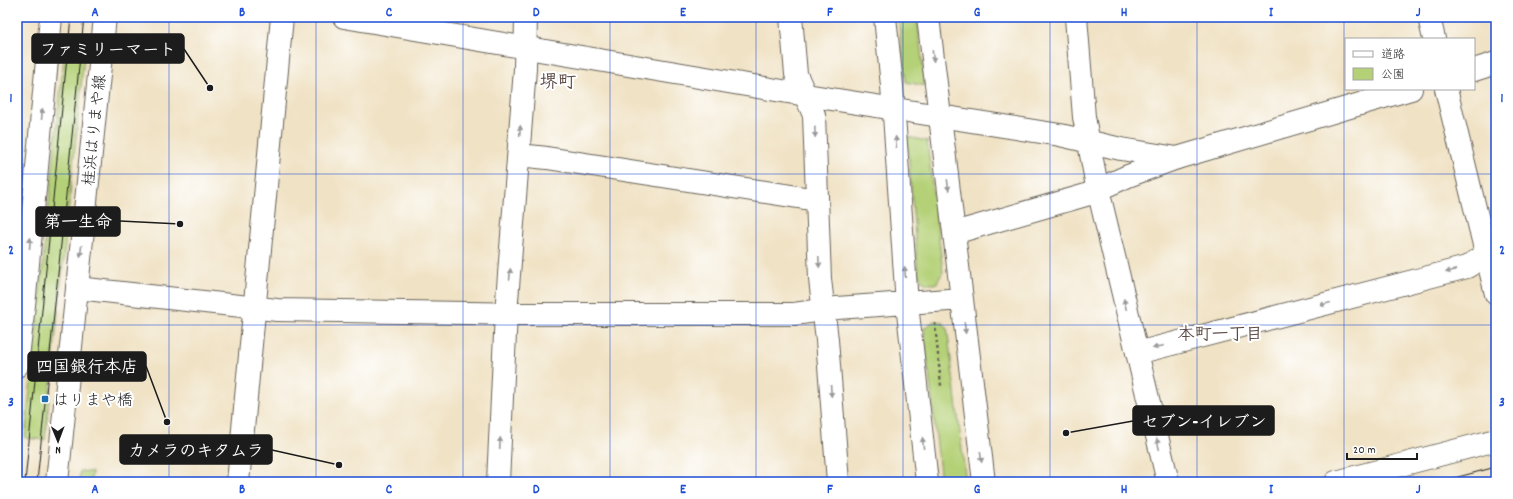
<svg xmlns="http://www.w3.org/2000/svg" width="1513" height="499" font-family="Dekko,'Klee One',sans-serif">
  <style>
    .green { fill: #b5d178; stroke: #68764a }
    .lines { fill: none; stroke-linecap: round; stroke-linejoin: round }
    .street-casing { stroke: #666157; stroke-width: 24 }
    .secondary-casing { stroke: #666157; stroke-width: 24 }
    .primary-casing { stroke: #666157; stroke-width: 24 }
    .highway-casing { stroke: #666157; stroke-width: 24 }
    .path { stroke: #666157; stroke-width: 2.5; stroke-dasharray: 3 3; stroke-linecap: butt }
    .street { stroke: #fff; stroke-width: 22 }
    .secondary { stroke: #fff; stroke-width: 22 }
    .primary { stroke: #fff; stroke-width: 22 }
    .highway { stroke: #fff; stroke-width: 22 }
    .tram { stroke: #1c1c1c; stroke-width: 1 }
    .oneway { fill: #999 }
    .grid { fill: none; stroke: #1d4ed8; stroke-width: 1; stroke-opacity: 0.55 }
    .poi-dot { fill: #1f6fb2; stroke: #fff; stroke-width: 1.5 }
    .labels { text-anchor: middle; stroke-width: 4; stroke-linejoin: round; paint-order: stroke }
    .street-label { font-size: 16px; fill: #1c1c1c; stroke: #fff }
    .poi-label { font-size: 16px; fill: #1c1c1c; stroke: #fff; text-anchor: start }
    .neighbourhood-label { font-size: 17px; font-weight: bold; fill: #5a4945; stroke: #fff }
    .quarter-label { font-size: 18px; font-weight: bold; fill: #5a4945; stroke: #fff }
    .leader { fill: none; stroke: #1c1c1c; stroke-width: 1.5 }
    .callout-dot { fill: #1c1c1c; stroke: #fff; stroke-width: 1.5 }
    .callout { fill: #1c1c1c; stroke: #1c1c1c; stroke-width: 1.5 }
    .callout-label { font-size: 17px; text-anchor: middle; font-weight: bold; fill: #fff }
    .neatline { fill: none; stroke: #1d4ed8; stroke-width: 1.5 }
    .grid-label { font-size: 13px; text-anchor: middle; font-weight: bold; fill: #1d4ed8 }
  </style>
  <rect width="100%" height="100%" fill="#fff"/>
  <filter id="ink" filterUnits="userSpaceOnUse"><feTurbulence type="fractalNoise" baseFrequency=".025" numOctaves="2"/><feDisplacementMap in="SourceGraphic" scale="8" xChannelSelector="R" yChannelSelector="G"/><feConvolveMatrix kernelMatrix="1 2 1 2 8 2 1 2 1" color-interpolation-filters="sRGB"/></filter>
  <filter id="wash" filterUnits="userSpaceOnUse"><feTurbulence type="fractalNoise" baseFrequency=".012" numOctaves="4" result="noise"/><feDisplacementMap in="SourceGraphic" scale="16" xChannelSelector="R" yChannelSelector="G"/><feGaussianBlur stdDeviation="0.9" result="paint"/><feColorMatrix in="noise" values="0 0 0 0 0 0 0 0 0 0 0 0 0 0 0 0 0 1.4 0 .05"/><feComposite in="paint" operator="in"/></filter>
  <g filter="url(#wash)">
    <rect width="100%" height="100%" fill="#f0e2c4"/>
    <path class="green" d="M 898,17 L 917,17 L 925,86 L 906,82 Z
      M 65,46 L 85,48 L 45,440 L 25,438 Z
      M 907,137 L 927,141 L 943,272 L 936,284 L 927,284 L 922,281 L 918,273 Z
      M 934,321 L 941,322 L 947,327 L 966,482 L 941,482 L 924,328 Z
      M 80,471 L 92,472 L 91,482 L 79,482 Z"/>
  </g>
  <g filter="url(#ink)">
    <g class="lines">
      <defs>
        <path id="street" d="M 791,17 L 796,74 L 814,115 L 820,279 L 827,340 L 838,482
          M 885,17 L 892,86 L 907,304 L 927,482
          M 928,17 L 984,482
          M 1076,17 L 1084,117 L 1096,181 L 1168,482
          M 519,155 L 547,158 L 817,200
          M 954,233 L 1086,195 L 1128,176 L 1177,158
          M 77,288 L 277,310 L 530,314 L 794,314 L 837,308 L 962,299
          M 1137,353 L 1467,267 L 1496,248
          M 238,482 L 282,17
          M 498,482 L 506,313 L 525,69 L 526,17"/>
        <path id="secondary" d="M 344,17 L 806,95 L 1060,135 L 1121,149 L 1177,158 L 1411,89
          M 1429,17 L 1434,39
          M 1474,70 L 1496,63
          M 1446,89 L 1496,294"/>
        <path id="primary" d="M 17,366 L 25,296 L 51,17
          M 57,482 L 105,17"/>
        <path id="highway" d="M 1336,482 L 1496,440"/>
      </defs>
      <use href="#street" class="street-casing"/>
      <use href="#secondary" class="secondary-casing"/>
      <use href="#primary" class="primary-casing"/>
      <use href="#highway" class="highway-casing"/>
      <path class="path" d="M 935,323 L 941,386"/>
      <use href="#street" class="street"/>
      <use href="#secondary" class="secondary"/>
      <use href="#primary" class="primary"/>
      <use href="#highway" class="highway"/>
      <path class="tram" d="M 25,482 L 71,17
        M 37,482 L 84,17
        M 1439,482 L 1496,467
        M 1485,482 L 1496,479"/>
    </g>
    <defs><path id="oneway-solid" d="M-6-.8H1V-3.2L6.5 0L1 3.2V.8H-6Z"/></defs>
    <g class="oneway">
      <use href="#oneway-solid" transform="translate(933 56) rotate(83)"/>
      <use href="#oneway-solid" transform="translate(42 114) rotate(-85)"/>
      <use href="#oneway-solid" transform="translate(520 131) rotate(-86)"/>
      <use href="#oneway-solid" transform="translate(815 132) rotate(88)"/>
      <use href="#oneway-solid" transform="translate(896 142) rotate(-94)"/>
      <use href="#oneway-solid" transform="translate(948 185) rotate(83)"/>
      <use href="#oneway-solid" transform="translate(30 243) rotate(-85)"/>
      <use href="#oneway-solid" transform="translate(81 251) rotate(96)"/>
      <use href="#oneway-solid" transform="translate(819 262) rotate(88)"/>
      <use href="#oneway-solid" transform="translate(1451 271) rotate(165)"/>
      <use href="#oneway-solid" transform="translate(905 272) rotate(-94)"/>
      <use href="#oneway-solid" transform="translate(510 274) rotate(-86)"/>
      <use href="#oneway-solid" transform="translate(1125 304) rotate(-103)"/>
      <use href="#oneway-solid" transform="translate(1325 304) rotate(165)"/>
      <use href="#oneway-solid" transform="translate(965 328) rotate(83)"/>
      <use href="#oneway-solid" transform="translate(1158 347) rotate(165)"/>
      <use href="#oneway-solid" transform="translate(831 391) rotate(86)"/>
      <use href="#oneway-solid" transform="translate(500 443) rotate(-87)"/>
      <use href="#oneway-solid" transform="translate(923 443) rotate(-96)"/>
      <use href="#oneway-solid" transform="translate(1158 444) rotate(-103)"/>
      <use href="#oneway-solid" transform="translate(981 457) rotate(83)"/>
    </g>
  </g>
  <path class="grid" d="M 169,17 L 169,482M 316,17 L 316,482M 463,17 L 463,482M 610,17 L 610,482M 756,17 L 756,482M 903,17 L 903,482M 1050,17 L 1050,482M 1197,17 L 1197,482M 1344,17 L 1344,482M 17,174 L 1496,174M 17,325 L 1496,325"/>
  <rect class="poi-dot" x="41" y="395" width="8" height="8" rx="2"/>
  <g class="labels">
    <g class="street-label">
      <text transform="translate(93 130) rotate(-84)" y="6">桂浜はりまや線</text>
    </g>
    <g class="poi-label">
      <text x="53" y="405">はりまや橋</text>
    </g>
    <g class="neighbourhood-label">
      <text x="1220" y="339">本町一丁目</text>
    </g>
    <g class="quarter-label">
      <text x="558" y="87">堺町</text>
    </g>
  </g>
  <path class="leader" d="M210 88L184 49M180 224L120 221M167 422L146 366M1066 433L1133 421M339 465L272 450"/>
  <g class="callout-dot">
    <circle cx="210" cy="88" r="4"/>
    <circle cx="180" cy="224" r="4"/>
    <circle cx="167" cy="422" r="4"/>
    <circle cx="1066" cy="433" r="4"/>
    <circle cx="339" cy="465" r="4"/>
  </g>
  <g class="callout">
    <rect x="32" y="34" width="152" height="29" rx="4"/>
    <rect x="36" y="207" width="84" height="29" rx="4"/>
    <rect x="28" y="352" width="118" height="29" rx="4"/>
    <rect x="1133" y="406" width="141" height="29" rx="4"/>
    <rect x="120" y="435" width="152" height="29" rx="4"/>
  </g>
  <g class="callout-label">
    <text x="108" y="55">ファミリーマート</text>
    <text x="78" y="227">第一生命</text>
    <text x="87" y="372">四国銀行本店</text>
    <text x="1204" y="427">セブン-イレブン</text>
    <text x="196" y="456">カメラのキタムラ</text>
  </g>
  <rect width="1513" height="499" fill="none" stroke="#fff" stroke-width="44"/>
  <rect x="1345" y="38" width="130" height="52" fill="#ffffff" stroke="#a4a4a4"/>
  <rect x="1353" y="51" width="20" height="6" fill="#ffffff" stroke="#a4a4a4"/>
  <text x="1381" y="58" font-size="12" fill="#1c1c1c">道路</text>
  <rect x="1353" y="68" width="20" height="12" fill="#b5d178" stroke="#a4a4a4"/>
  <text x="1381" y="78" font-size="12" fill="#1c1c1c">公園</text>
  <g transform="translate(58 441) rotate(179)" stroke="#ffffff" stroke-width="3" paint-order="stroke">
  <path d="M0-3L7 15L0 10L-7 15Z" fill="#1c1c1c"/>
  <text y="-6" font-size="11" font-weight="bold" text-anchor="middle" fill="#1c1c1c">N</text>
  </g>
  <path d="M1347 453v6h70v-6" fill="none" stroke="#1c1c1c" stroke-width="2"/>
  <text x="1353" y="453" font-size="12" fill="#1c1c1c" stroke="#ffffff" stroke-width="3" paint-order="stroke">20 m</text>
  <rect x="22" y="22" width="1469" height="455" class="neatline"/>
  <g class="grid-label">
    <text x="95" y="16">A</text>
    <text x="242" y="16">B</text>
    <text x="389" y="16">C</text>
    <text x="536" y="16">D</text>
    <text x="683" y="16">E</text>
    <text x="830" y="16">F</text>
    <text x="977" y="16">G</text>
    <text x="1124" y="16">H</text>
    <text x="1271" y="16">I</text>
    <text x="1418" y="16">J</text>
    <text x="11" y="102">1</text>
    <text x="1502" y="102">1</text>
    <text x="11" y="254">2</text>
    <text x="1502" y="254">2</text>
    <text x="11" y="406">3</text>
    <text x="1502" y="406">3</text>
    <text x="95" y="493">A</text>
    <text x="242" y="493">B</text>
    <text x="389" y="493">C</text>
    <text x="536" y="493">D</text>
    <text x="683" y="493">E</text>
    <text x="830" y="493">F</text>
    <text x="977" y="493">G</text>
    <text x="1124" y="493">H</text>
    <text x="1271" y="493">I</text>
    <text x="1418" y="493">J</text>
  </g>
</svg>
